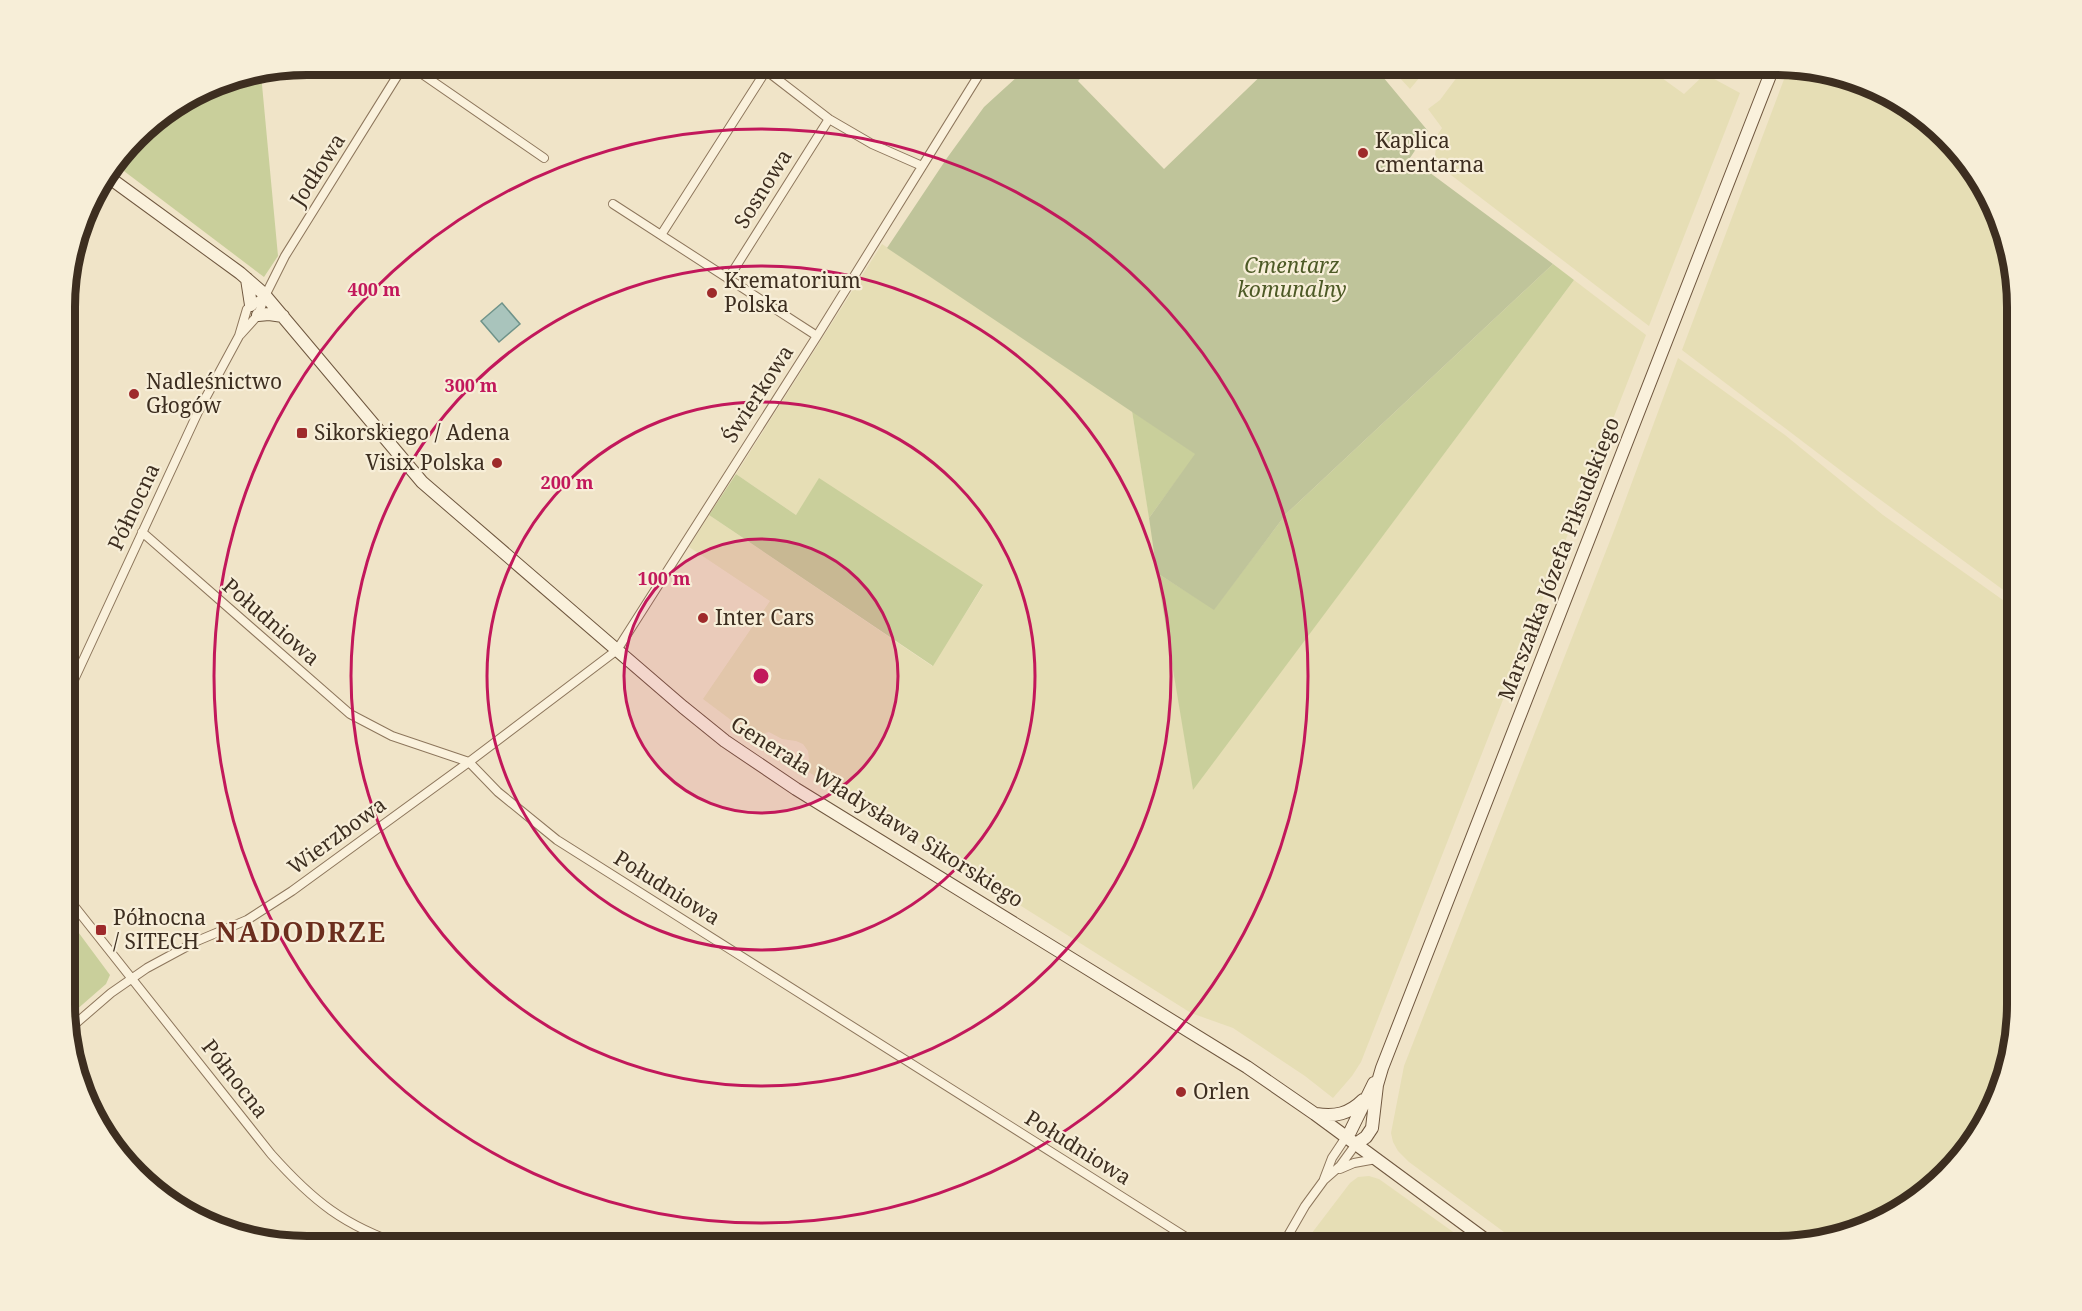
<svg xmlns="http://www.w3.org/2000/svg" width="2082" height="1311" font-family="'Noto Serif',serif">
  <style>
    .farmland { fill: #e6deb5 }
    .green { fill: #c9cf9b }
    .cemetery { fill: #bfc49a }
    .water { fill: #a9c4bc; stroke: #6f938a; stroke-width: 1.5 }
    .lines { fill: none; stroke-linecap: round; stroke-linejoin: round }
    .street-casing { stroke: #8d765c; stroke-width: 10 }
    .secondary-casing { stroke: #6f573f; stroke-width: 14 }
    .street { stroke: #faf1dc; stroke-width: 8 }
    .secondary { stroke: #faf1dc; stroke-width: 12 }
    .ring { fill: none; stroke: #c2185b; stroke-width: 3 }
    .poi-dot { fill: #9e2a2b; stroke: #f7eed8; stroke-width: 2 }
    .labels { text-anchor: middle; stroke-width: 4.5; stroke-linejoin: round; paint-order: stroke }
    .poi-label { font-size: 21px; fill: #3d2e20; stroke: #f7eed8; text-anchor: start }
    .street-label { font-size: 21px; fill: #3d2e20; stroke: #f7eed8 }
    .park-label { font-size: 21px; font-style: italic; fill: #4d5a26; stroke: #f7eed8 }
    .district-label { font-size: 27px; font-weight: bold; letter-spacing: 1.5px; fill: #6b2e1e; stroke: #f7eed8 }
    .rim { fill: none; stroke: #3d2e20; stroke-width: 8 }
    .centre { fill: #c2185b; stroke: #f7eed8; stroke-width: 3 }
    .ring-label { font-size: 18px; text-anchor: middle; font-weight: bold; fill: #c2185b; stroke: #f7eed8; stroke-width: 4.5; stroke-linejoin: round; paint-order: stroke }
  </style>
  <rect width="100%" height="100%" fill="#f0e4c8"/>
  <path class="farmland" d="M 1388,65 L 1430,65 L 1410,89 Z
    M 1466,65 L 1644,65 L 1684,94 L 1705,74 L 1740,93 L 1649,326 L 1434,162 L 1438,134 L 1442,128 L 1428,109 L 1440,100 Z
    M 1789,66 L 1838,73 L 1909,105 L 1985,186 L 2017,292 L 2017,600 L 1848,476 L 1682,350 Z
    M 882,244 L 1132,411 L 1193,789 L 1574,280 L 1646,335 L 1361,1062 L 1352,1076 L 1333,1098 L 1305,1076 L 1233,1028 L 1191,1013 L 807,771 L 809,760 L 808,751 L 803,744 L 796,741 L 782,739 L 769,732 L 765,733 L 759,741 L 703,699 L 770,601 L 689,547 L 709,515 L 932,666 L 983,586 L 819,479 L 796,515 L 736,474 Z
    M 1678,358 L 1785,435 L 1883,515 L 2017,610 L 2017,1019 L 2005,1081 L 1977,1138 L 1896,1214 L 1790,1246 L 1523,1246 L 1409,1162 L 1398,1151 L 1393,1142 L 1391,1133 L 1404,1066 L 1615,528 Z
    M 1369,1176 L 1379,1179 L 1456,1234 L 1444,1246 L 1302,1246 L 1350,1183 L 1358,1177 Z"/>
  <path class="green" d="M 261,74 L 278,256 L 264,277 L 116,165 L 147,125 L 215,83 Z
    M 1553,264 L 1574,280 L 1193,790 L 1157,573 L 1214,609 L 1286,514 Z
    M 1132,411 L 1196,454 L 1149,518 Z
    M 736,474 L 796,515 L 819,478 L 983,585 L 933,666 L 709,515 Z
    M 67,917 L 110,975 L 106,984 L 67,1018 Z"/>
  <path class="cemetery" d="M 1030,65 L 1094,65 L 1078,81 L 1164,169 L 1272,65 L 1373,65 L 1428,131 L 1410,158 L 1553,264 L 1286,514 L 1214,610 L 1157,573 L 1149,518 L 1195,454 L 887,248 L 947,158 L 984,107 Z"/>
  <path class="water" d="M 502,303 L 520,324 L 499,342 L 481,321 Z"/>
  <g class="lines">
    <defs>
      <path id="street" d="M 409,65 L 544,158
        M 759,65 L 829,119 L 872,144 L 922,166
        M 613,204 L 817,336
        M 661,235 L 767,69
        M 728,279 L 829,119
        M 240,335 L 258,315 L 265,296 L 285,256 L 404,65
        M 142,532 L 350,714 L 392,736 L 469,762 L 498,792 L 557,840 L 1200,1246
        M 67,695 L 199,410 L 239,336 L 247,309 L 265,296
        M 67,897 L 271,1154 C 313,1201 344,1226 405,1246
        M 67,1031 L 111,993 L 147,968 L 197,941 L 247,920 L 292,891 L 469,762 L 617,650 L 817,336 L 985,65
        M 1340,1169 L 1354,1163 L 1376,1159
        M 1324,1179 L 1332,1158 L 1346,1137
        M 1282,1246 L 1305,1206 L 1324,1180 L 1340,1166 L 1356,1144"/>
      <path id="secondary" d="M 107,176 L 240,273 L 263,293 L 422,482 L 683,707 L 725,741 L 796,789 L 1247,1067 L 1315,1114 L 1494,1246
        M 247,279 L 251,305
        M 258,315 L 269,314 L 283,316
        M 1316,1114 C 1335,1117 1349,1114 1363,1100
        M 1346,1137 L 1350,1132 L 1374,1083
        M 1356,1144 L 1366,1137 L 1372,1128 L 1377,1085 L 1382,1068 L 1774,65"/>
    </defs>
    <use href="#street" class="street-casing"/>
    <use href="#secondary" class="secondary-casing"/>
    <use href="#street" class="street"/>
    <use href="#secondary" class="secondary"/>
  </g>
  <circle cx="761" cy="676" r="137" fill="#c2185b" fill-opacity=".12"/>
  <g class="ring">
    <circle cx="761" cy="676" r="137"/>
    <circle cx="761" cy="676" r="274"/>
    <circle cx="761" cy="676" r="410"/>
    <circle cx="761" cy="676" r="547"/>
  </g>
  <g class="poi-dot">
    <circle cx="1363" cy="153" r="6"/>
    <circle cx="712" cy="293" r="6"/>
    <circle cx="134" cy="394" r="6"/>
    <rect x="296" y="427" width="12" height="12" rx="3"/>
    <circle cx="497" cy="463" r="6"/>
    <circle cx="703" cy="618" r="6"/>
    <rect x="95" y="924" width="12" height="12" rx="3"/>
    <circle cx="1181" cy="1092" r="6"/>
  </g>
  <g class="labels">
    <g class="poi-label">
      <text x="1375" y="148">Kaplica<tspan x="1375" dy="24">cmentarna</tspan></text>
      <text x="724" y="288">Krematorium<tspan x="724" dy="24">Polska</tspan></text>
      <text x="146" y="389">Nadleśnictwo<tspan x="146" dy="24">Głogów</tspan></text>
      <text x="314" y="440">Sikorskiego / Adena</text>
      <text x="485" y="470" text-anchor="end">Visix Polska</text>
      <text x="715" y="625">Inter Cars</text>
      <text x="113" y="925">Północna<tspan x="113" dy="24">/ SITECH</tspan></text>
      <text x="1193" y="1099">Orlen</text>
    </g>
    <g class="street-label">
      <text transform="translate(318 170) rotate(-57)" y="7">Jodłowa</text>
      <text transform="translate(763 189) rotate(-58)" y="7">Sosnowa</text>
      <text transform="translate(758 394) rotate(-57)" y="7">Świerkowa</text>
      <text transform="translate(134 507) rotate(-65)" y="7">Północna</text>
      <text transform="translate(1559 559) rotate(-69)" y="7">Marszałka Józefa Piłsudskiego</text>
      <text transform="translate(271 622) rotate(41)" y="7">Południowa</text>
      <text transform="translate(877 812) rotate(32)" y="7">Generała Władysława Sikorskiego</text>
      <text transform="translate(337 836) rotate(-36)" y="7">Wierzbowa</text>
      <text transform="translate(667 888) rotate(32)" y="7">Południowa</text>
      <text transform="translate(235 1079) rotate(52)" y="7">Północna</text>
      <text transform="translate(1078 1148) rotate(32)" y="7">Południowa</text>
    </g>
    <g class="park-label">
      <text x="1292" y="273">Cmentarz<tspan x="1292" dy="24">komunalny</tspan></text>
    </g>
    <g class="district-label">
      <text x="301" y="942">NADODRZE</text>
    </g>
  </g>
  <path d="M0 0H2082V1311H0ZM307 75H1775A232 232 0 0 1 2007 307V1004A232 232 0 0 1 1775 1236H307A232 232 0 0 1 75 1004V307A232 232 0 0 1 307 75Z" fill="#f7eed8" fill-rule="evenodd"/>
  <path class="rim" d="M307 75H1775A232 232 0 0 1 2007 307V1004A232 232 0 0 1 1775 1236H307A232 232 0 0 1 75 1004V307A232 232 0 0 1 307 75Z"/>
  <circle cx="761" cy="676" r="9" class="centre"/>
  <g class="ring-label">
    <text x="374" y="296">400 m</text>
    <text x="471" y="392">300 m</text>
    <text x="567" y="489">200 m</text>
    <text x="664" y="585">100 m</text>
  </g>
</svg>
